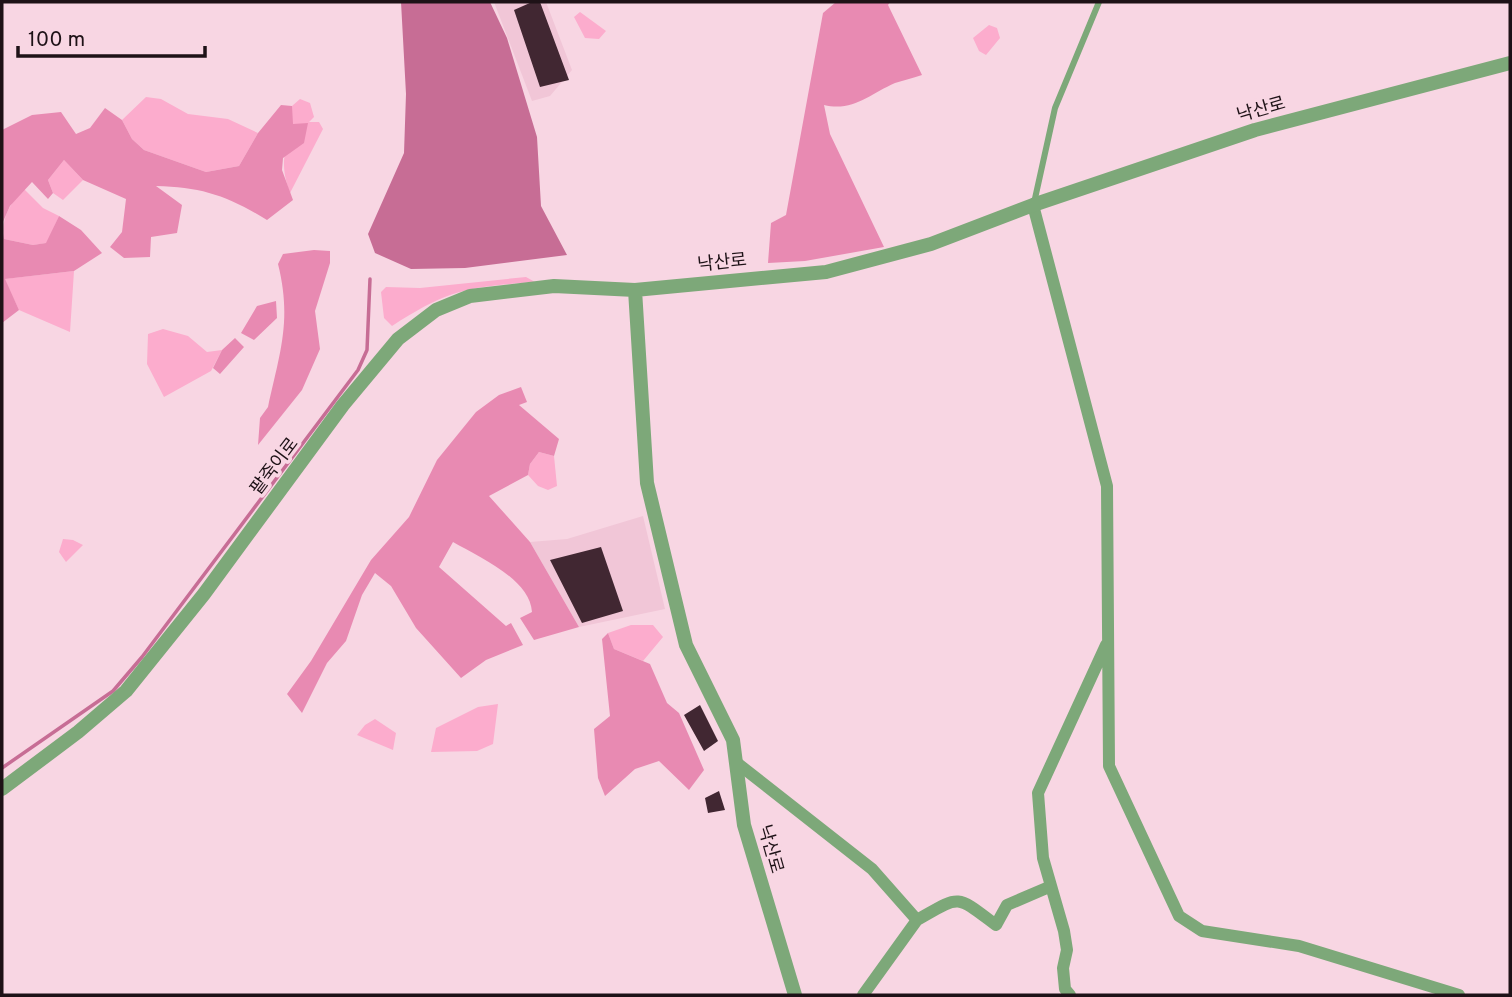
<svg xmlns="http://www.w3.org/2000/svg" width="1512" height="997" font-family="Overpass,'Noto Sans KR',sans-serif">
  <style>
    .built { fill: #f1c6d7 }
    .green { fill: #fcaccd }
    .forest { fill: #e88ab2 }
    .water { fill: #c76d95 }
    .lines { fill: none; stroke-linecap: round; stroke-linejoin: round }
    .stream { stroke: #c76d95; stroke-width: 3.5 }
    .building { fill: #412732 }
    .service { stroke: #7da879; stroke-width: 6 }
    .minor { stroke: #7da879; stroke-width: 12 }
    .tertiary { stroke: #7da879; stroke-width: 14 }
    .labels { text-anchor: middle; stroke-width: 7; stroke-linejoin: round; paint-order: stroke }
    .street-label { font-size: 18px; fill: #1e1217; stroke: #f8d6e3 }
  </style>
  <rect width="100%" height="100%" fill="#f8d6e3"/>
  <path class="built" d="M 494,2 L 546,2 L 572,70 L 550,96 L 532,101 Z
    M 643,516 L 665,609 L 579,627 L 530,542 L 567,539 Z"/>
  <path class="green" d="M 580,12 L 606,31 L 599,39 L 585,38 L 574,17 Z
    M 989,25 L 997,28 L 1000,38 L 986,55 L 979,51 L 973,38 Z
    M 146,97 L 161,99 L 188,114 L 228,119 L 258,133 L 239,166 L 206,172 L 144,150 L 132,139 L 122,120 Z
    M 300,99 L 310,103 L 314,117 L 309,122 L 319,122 L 323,129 L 290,193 C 275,153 293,144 292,106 Z
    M 64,160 L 83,180 L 63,200 L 53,193 L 48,180 Z
    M 23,188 L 43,208 L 59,216 L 47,243 L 33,245 L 4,239 C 0,218 11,204 23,188 Z
    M 74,271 L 70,332 L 19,310 L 4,279 Z
    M 526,277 L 535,282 C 468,287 449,289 392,326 L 384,318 L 381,292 L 386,287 L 420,288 Z
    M 163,329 L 188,336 L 207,352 L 222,350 L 211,371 L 164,397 L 147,364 L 148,334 Z
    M 539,452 L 554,456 L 557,486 L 548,490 L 538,486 L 528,475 L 530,464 Z
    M 63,539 L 73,540 L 83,545 L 66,562 L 59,552 Z
    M 631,625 L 653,625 L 663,637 L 643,661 L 614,649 L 608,633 Z
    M 498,704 L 493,744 L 477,751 L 431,752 L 436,728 L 478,707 Z
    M 375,719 L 396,733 L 393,750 L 357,735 L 365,725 Z"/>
  <path class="forest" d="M 836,2 L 890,2 L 888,5 L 922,75 C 914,78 904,80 895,83 C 870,94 853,112 824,105 L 830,134 L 884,247 L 805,261 L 768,263 L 771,223 L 786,215 L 823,13 Z
    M 281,105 L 292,106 L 293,124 L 308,123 L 304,143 L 283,158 L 282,170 L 293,200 L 267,220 C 228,196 202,187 156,186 L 182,205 L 177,233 L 151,237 L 150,257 L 124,258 L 110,247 L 122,232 L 126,199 L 83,180 L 64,160 L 48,180 L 53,193 L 48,199 L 32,182 L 10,206 L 2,224 L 2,130 L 32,115 L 61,112 L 76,134 L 90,128 L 105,108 L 122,120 L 132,139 L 144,150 L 206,172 L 239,166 L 258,133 Z
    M 59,216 L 81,230 L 102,253 L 74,271 L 5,279 L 19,310 L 2,323 L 2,227 L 4,239 L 33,245 L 46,243 Z
    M 314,250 L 330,251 L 330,263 L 315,311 L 320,349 L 302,390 L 258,445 L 260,418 L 268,407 C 280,352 292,320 278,264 L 283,254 Z
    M 276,301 L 277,318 L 254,340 L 241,333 L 257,306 Z
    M 235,338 L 244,347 L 220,374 L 213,368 L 222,350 Z
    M 521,387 L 527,402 L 519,405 L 559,439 L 554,456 L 539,452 L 530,464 L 528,475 L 489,496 L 530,542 L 579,627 L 534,640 L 520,618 L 532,612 C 530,579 479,557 453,542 L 439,567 L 506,626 L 511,623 L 523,645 L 486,660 L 461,678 L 416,628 L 391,586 L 375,573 L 362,595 L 346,641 L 327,663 L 302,713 L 287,694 L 311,661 L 371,560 L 409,517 L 437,460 L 476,412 L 499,395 Z
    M 608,633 L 614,649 L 650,664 L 667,703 L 679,713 L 704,770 L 689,790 L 659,761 L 635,769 L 605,796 L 598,778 L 594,729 L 610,716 L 602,639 Z"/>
  <path class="water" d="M 401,2 L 490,2 L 507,38 L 537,137 L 541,206 L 567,255 L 465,268 L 411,269 L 375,253 L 368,234 L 404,153 L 406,94 Z"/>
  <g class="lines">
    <path class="stream" d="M 2,768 L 113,691 L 142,657 L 358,370 L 367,350 L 370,279"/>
  </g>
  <path class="building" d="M 532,2 L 540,2 L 569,80 L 540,87 L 514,10 Z
    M 601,547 L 623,611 L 582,623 L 550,560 Z
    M 700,705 L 718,741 L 704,751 L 684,715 Z
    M 719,791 L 725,810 L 708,813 L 705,798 Z"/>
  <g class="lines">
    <path class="service" d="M 1034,203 L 1055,108 L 1099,2"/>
    <path class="minor" d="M 1033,205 L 1107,486 L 1109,766 L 1179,916 L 1202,931 L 1299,946 L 1459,995
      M 737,763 L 872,869 L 917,920 C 961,895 955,894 996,925 L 1007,905 L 1049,887
      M 863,995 L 917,920
      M 1070,995 L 1065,989 L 1063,968 L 1067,950 L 1064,931 L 1043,858 L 1038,793 L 1106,645"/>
    <path class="tertiary" d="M 635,290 L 647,483 L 686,645 L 733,740 L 744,825 L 795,995
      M 2,789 L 78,732 L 126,691 L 204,594 L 343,405 L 398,339 L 436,310 L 470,296 L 554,286 L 635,290 L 826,272 L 931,244 L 1033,205 L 1255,130 L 1510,63"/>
  </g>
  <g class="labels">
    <g class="street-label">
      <text transform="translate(1261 109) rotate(-16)" y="6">낙산로</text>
      <text transform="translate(722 262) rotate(-6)" y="6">낙산로</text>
      <text transform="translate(274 466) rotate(-53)" y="6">팥죽이로</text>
      <text transform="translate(771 849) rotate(74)" y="6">낙산로</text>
    </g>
  </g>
  <rect width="1512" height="997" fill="none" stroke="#1e1217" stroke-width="7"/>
  <path d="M18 46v10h187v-10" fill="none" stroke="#1e1217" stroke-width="3.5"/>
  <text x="28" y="46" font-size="21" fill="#1e1217" stroke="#f8d6e3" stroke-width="5" paint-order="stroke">100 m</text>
</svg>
